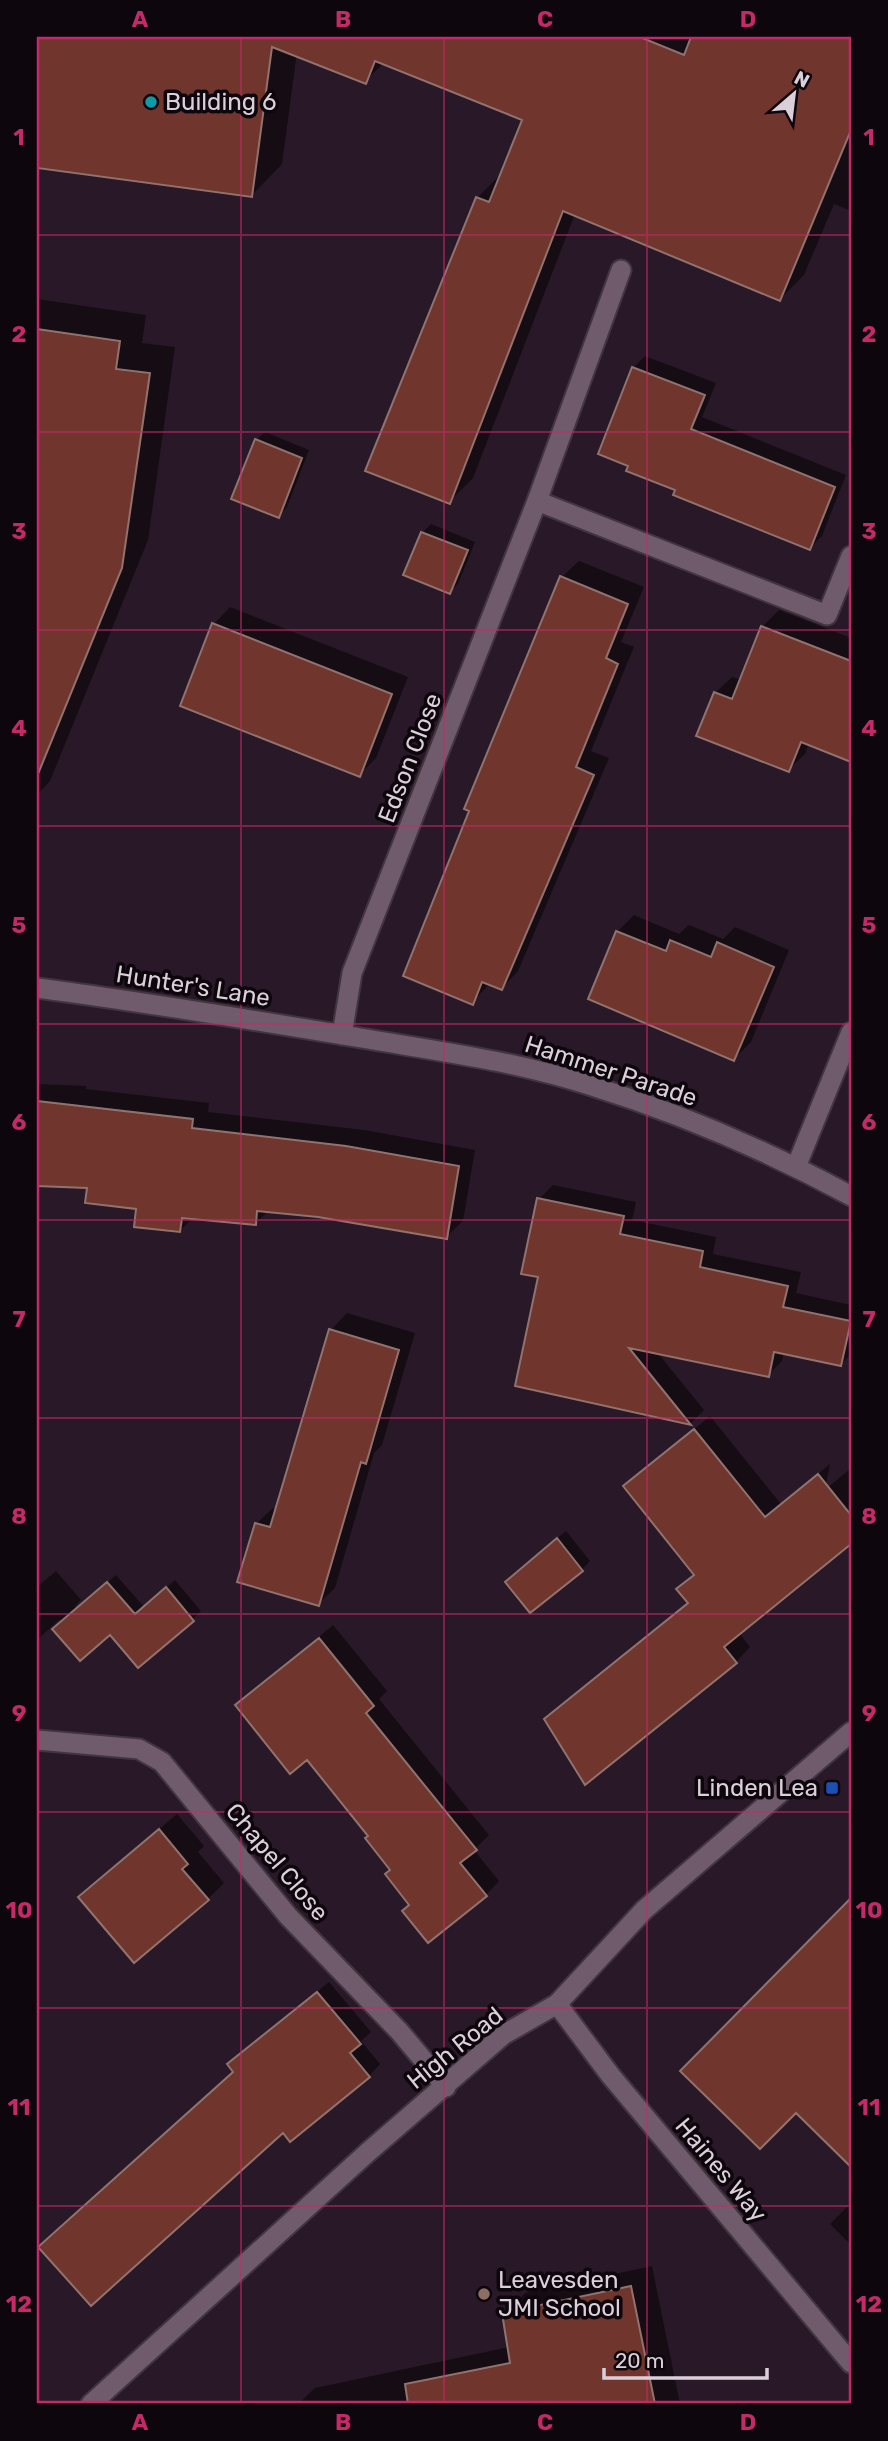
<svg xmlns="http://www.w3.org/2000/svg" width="888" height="2441" font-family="Rubik,sans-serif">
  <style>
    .shadow { fill: #0007 }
    .building { fill: #70352c; stroke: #90736e; stroke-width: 2 }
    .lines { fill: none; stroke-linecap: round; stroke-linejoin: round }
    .minor-casing { stroke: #413540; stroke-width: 23 }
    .tertiary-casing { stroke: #413540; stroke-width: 23 }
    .minor { stroke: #705b6d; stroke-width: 19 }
    .tertiary { stroke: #705b6d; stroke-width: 19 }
    .grid { fill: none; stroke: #c42a68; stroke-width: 2; stroke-opacity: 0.55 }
    .culture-dot { fill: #0f9aa8; stroke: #0d060c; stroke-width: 2.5 }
    .transit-dot { fill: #1a4fb4; stroke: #0d060c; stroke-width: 2.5 }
    .education-dot { fill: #8d6e63; stroke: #0d060c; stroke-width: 2.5 }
    .labels { text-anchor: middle; stroke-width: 7; stroke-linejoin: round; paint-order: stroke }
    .poi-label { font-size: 24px; fill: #dbcfd9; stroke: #0d060c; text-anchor: start }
    .street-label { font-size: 24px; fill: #dbcfd9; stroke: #0d060c }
    .neatline { fill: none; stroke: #c42a68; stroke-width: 2.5 }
    .grid-label { font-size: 23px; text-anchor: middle; font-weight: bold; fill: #c42a68 }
  </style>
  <rect width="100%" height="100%" fill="#291827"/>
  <path class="shadow" d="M 37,37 L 299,37 L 282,164 L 252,195 L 37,166 Z
    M 338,37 L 851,37 L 851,211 L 834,204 L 804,275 L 780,299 L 575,214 L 473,478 L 449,502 L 477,198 L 501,174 L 525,119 L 384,63 L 365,81 L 326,66 Z
    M 37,299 L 146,315 L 142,343 L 175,347 L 148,540 L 50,781 L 37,795 Z
    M 645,356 L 716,383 L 702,417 L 846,475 L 822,536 L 810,548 L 677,490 L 633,368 Z
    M 265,432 L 309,450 L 287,507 L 279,516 L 256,440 Z
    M 431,524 L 475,542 L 458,584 L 450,592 L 422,533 Z
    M 579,561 L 644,587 L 621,642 L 634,647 L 591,751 L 609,758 L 518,971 L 502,988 L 490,983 L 472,1003 L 562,577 Z
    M 230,607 L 408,677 L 376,758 L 359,775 L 214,624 Z
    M 779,610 L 851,638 L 851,760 L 809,743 L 805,754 L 788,770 L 715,693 L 732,677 L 742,680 L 762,627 Z
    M 634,915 L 679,934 L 689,925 L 723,939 L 735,927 L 789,950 L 751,1042 L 734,1059 L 617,932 Z
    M 37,1084 L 86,1086 L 86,1089 L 209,1103 L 208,1112 L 364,1130 L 475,1150 L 463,1221 L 446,1237 L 318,1215 L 269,1210 L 255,1224 L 193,1217 L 180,1231 L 138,1207 L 89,1187 L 37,1184 Z
    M 553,1185 L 636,1202 L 632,1220 L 716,1237 L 713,1254 L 801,1272 L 796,1293 L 851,1305 L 851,1354 L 841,1364 L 784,1352 L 782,1361 L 768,1375 L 657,1352 L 704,1410 L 691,1423 L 517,1384 L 540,1275 L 539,1199 Z
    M 347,1313 L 415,1333 L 382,1445 L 374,1453 L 335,1588 L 318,1604 L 256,1524 L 273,1508 L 278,1509 L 331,1330 Z
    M 710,1416 L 781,1504 L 830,1464 L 825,1490 L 851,1468 L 851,1541 L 739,1633 L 750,1647 L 736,1662 L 547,1719 L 689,1602 L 679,1589 L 694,1574 L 625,1486 Z
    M 566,1531 L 590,1561 L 582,1570 L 515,1573 Z
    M 56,1571 L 81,1600 L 75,1606 L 77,1608 L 116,1575 L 144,1607 L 175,1580 L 201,1611 L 193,1619 L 110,1633 L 59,1620 L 37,1640 L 37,1587 Z
    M 333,1625 L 387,1691 L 379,1699 L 489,1835 L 474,1850 L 499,1881 L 486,1895 L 411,1904 L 370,1836 L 307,1758 L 237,1705 Z
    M 177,1814 L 204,1846 L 198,1852 L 224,1883 L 208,1899 L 80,1897 Z
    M 851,1900 L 851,1968 L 830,1984 L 846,2010 L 851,2007 L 851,2164 L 796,2110 L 682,2071 Z
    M 329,1982 L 371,2032 L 361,2041 L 380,2064 L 369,2076 L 283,2131 L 235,2071 L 241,2053 Z
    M 851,2203 L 851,2245 L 830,2224 Z
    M 652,2266 L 680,2404 L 298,2404 L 315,2388 L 509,2347 L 504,2314 L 525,2293 Z"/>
  <path class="building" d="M 37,37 L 640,37 L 684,55 L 691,37 L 851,37 L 851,130 L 780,301 L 563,211 L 450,504 L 365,471 L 476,197 L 489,202 L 522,120 L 375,61 L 366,84 L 272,47 L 252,197 L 37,168 Z
    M 37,329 L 120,341 L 116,369 L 150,373 L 122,568 L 38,774 Z
    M 632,367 L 705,395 L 691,429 L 835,487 L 810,550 L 673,495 L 675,490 L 626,471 L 628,466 L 598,454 Z
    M 255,439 L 302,458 L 279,518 L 231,499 Z
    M 421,532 L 468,550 L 450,594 L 403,575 Z
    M 560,576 L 628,604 L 606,658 L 618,664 L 576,767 L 594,775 L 502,990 L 482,982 L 473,1005 L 403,976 L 469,811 L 464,809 Z
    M 212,623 L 392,694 L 360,777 L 180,706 Z
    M 761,626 L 851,661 L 851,762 L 801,742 L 789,772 L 696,736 L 714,692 L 732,699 Z
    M 616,931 L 666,951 L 670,940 L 711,957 L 717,942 L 774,967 L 734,1061 L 588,999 Z
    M 37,1101 L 193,1119 L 192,1128 L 346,1146 L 459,1166 L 447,1239 L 318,1217 L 257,1211 L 256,1225 L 182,1218 L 180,1232 L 134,1227 L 136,1209 L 85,1203 L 87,1188 L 37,1186 Z
    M 537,1198 L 624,1216 L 620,1234 L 703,1251 L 700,1267 L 788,1286 L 783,1307 L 851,1321 L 841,1366 L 774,1352 L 769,1377 L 629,1348 L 691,1425 L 515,1386 L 538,1277 L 521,1274 Z
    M 329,1329 L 399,1350 L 366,1464 L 361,1462 L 319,1606 L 237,1582 L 255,1523 L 270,1527 Z
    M 694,1429 L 765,1517 L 818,1474 L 851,1515 L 851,1544 L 724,1647 L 737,1663 L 585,1785 L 544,1719 L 688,1603 L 676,1589 L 694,1575 L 623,1486 Z
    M 557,1538 L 583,1571 L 530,1613 L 505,1582 Z
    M 107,1582 L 135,1614 L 166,1587 L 194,1621 L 138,1668 L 110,1635 L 80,1661 L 52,1629 Z
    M 319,1638 L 374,1706 L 366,1713 L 477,1850 L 460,1863 L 487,1896 L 428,1943 L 402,1911 L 409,1905 L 385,1874 L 390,1870 L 365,1838 L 368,1836 L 307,1760 L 290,1774 L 235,1705 Z
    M 159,1829 L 188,1864 L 182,1869 L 209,1900 L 134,1963 L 78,1897 Z
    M 851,1898 L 851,2167 L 796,2113 L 760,2149 L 680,2071 Z
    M 317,1992 L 361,2044 L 350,2053 L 370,2077 L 290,2142 L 283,2133 L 91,2306 L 38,2247 L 233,2072 L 227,2064 Z
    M 631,2286 L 655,2404 L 408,2404 L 405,2384 L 510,2363 L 502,2313 Z"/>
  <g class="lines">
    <defs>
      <path id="minor" d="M 537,501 L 827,615 L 851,556
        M 37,988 C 145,1002 253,1020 361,1038 C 437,1051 515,1061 589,1085 C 679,1113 768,1151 851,1196
        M 342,1035 L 352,973 L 537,501 L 621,270
        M 796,1167 L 851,1032
        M 37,1740 L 139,1749 L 162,1762 L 288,1916 L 399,2031 L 446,2087
        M 557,2004 L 611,2076 L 851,2363"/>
      <path id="tertiary" d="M 91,2404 L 367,2153 L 503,2035 L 557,2004 L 644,1910 L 851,1732"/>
    </defs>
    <use href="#minor" class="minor-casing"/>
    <use href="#tertiary" class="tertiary-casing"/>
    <use href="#minor" class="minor"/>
    <use href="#tertiary" class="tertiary"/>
  </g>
  <path class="grid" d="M 241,37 L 241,2404M 444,37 L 444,2404M 647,37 L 647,2404M 37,235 L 851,235M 37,432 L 851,432M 37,630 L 851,630M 37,826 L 851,826M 37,1024 L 851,1024M 37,1220 L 851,1220M 37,1418 L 851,1418M 37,1614 L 851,1614M 37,1812 L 851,1812M 37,2008 L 851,2008M 37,2206 L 851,2206"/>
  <circle class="culture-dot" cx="151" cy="102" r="7"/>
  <rect class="transit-dot" x="825" y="1781" width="14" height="14" rx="3.5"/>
  <circle class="education-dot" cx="484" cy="2294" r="7"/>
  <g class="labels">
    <g class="poi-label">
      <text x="165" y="110">Building 6</text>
      <text x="818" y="1796" text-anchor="end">Linden Lea</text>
      <text x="498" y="2288">Leavesden<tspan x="498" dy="28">JMI School</tspan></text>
    </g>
    <g class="street-label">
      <text transform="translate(410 758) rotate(-69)" y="8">Edson Close</text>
      <text transform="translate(193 986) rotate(9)" y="8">Hunter's Lane</text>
      <text transform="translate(611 1071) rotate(18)" y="8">Hammer Parade</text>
      <text transform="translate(277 1862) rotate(50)" y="8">Chapel Close</text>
      <text transform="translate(455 2048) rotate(-39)" y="8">High Road</text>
      <text transform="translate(721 2170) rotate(50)" y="8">Haines Way</text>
    </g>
  </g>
  <rect width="888" height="2441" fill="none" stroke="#0d060c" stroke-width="77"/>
  <g transform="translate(794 94) rotate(28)" stroke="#0d060c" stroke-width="5" paint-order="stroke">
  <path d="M0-5L12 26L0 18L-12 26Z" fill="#dbcfd9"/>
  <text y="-10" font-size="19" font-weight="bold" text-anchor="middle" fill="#dbcfd9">N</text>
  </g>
  <path d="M604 2368v10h163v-10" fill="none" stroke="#dbcfd9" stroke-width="3.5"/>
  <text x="615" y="2368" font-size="21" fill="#dbcfd9" stroke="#0d060c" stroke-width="5" paint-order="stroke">20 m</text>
  <rect x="38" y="38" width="812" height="2364" class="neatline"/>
  <g class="grid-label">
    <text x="140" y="27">A</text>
    <text x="343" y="27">B</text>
    <text x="545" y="27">C</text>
    <text x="748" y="27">D</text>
    <text x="19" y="145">1</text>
    <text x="869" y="145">1</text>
    <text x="19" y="342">2</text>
    <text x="869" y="342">2</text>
    <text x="19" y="539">3</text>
    <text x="869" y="539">3</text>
    <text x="19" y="736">4</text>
    <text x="869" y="736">4</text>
    <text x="19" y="933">5</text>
    <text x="869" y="933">5</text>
    <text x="19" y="1130">6</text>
    <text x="869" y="1130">6</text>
    <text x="19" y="1327">7</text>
    <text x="869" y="1327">7</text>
    <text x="19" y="1524">8</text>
    <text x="869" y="1524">8</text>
    <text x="19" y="1721">9</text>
    <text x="869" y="1721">9</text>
    <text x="19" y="1918">10</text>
    <text x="869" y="1918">10</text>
    <text x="19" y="2115">11</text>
    <text x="869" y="2115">11</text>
    <text x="19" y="2312">12</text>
    <text x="869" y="2312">12</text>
    <text x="140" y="2430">A</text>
    <text x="343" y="2430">B</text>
    <text x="545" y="2430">C</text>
    <text x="748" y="2430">D</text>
  </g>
</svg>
